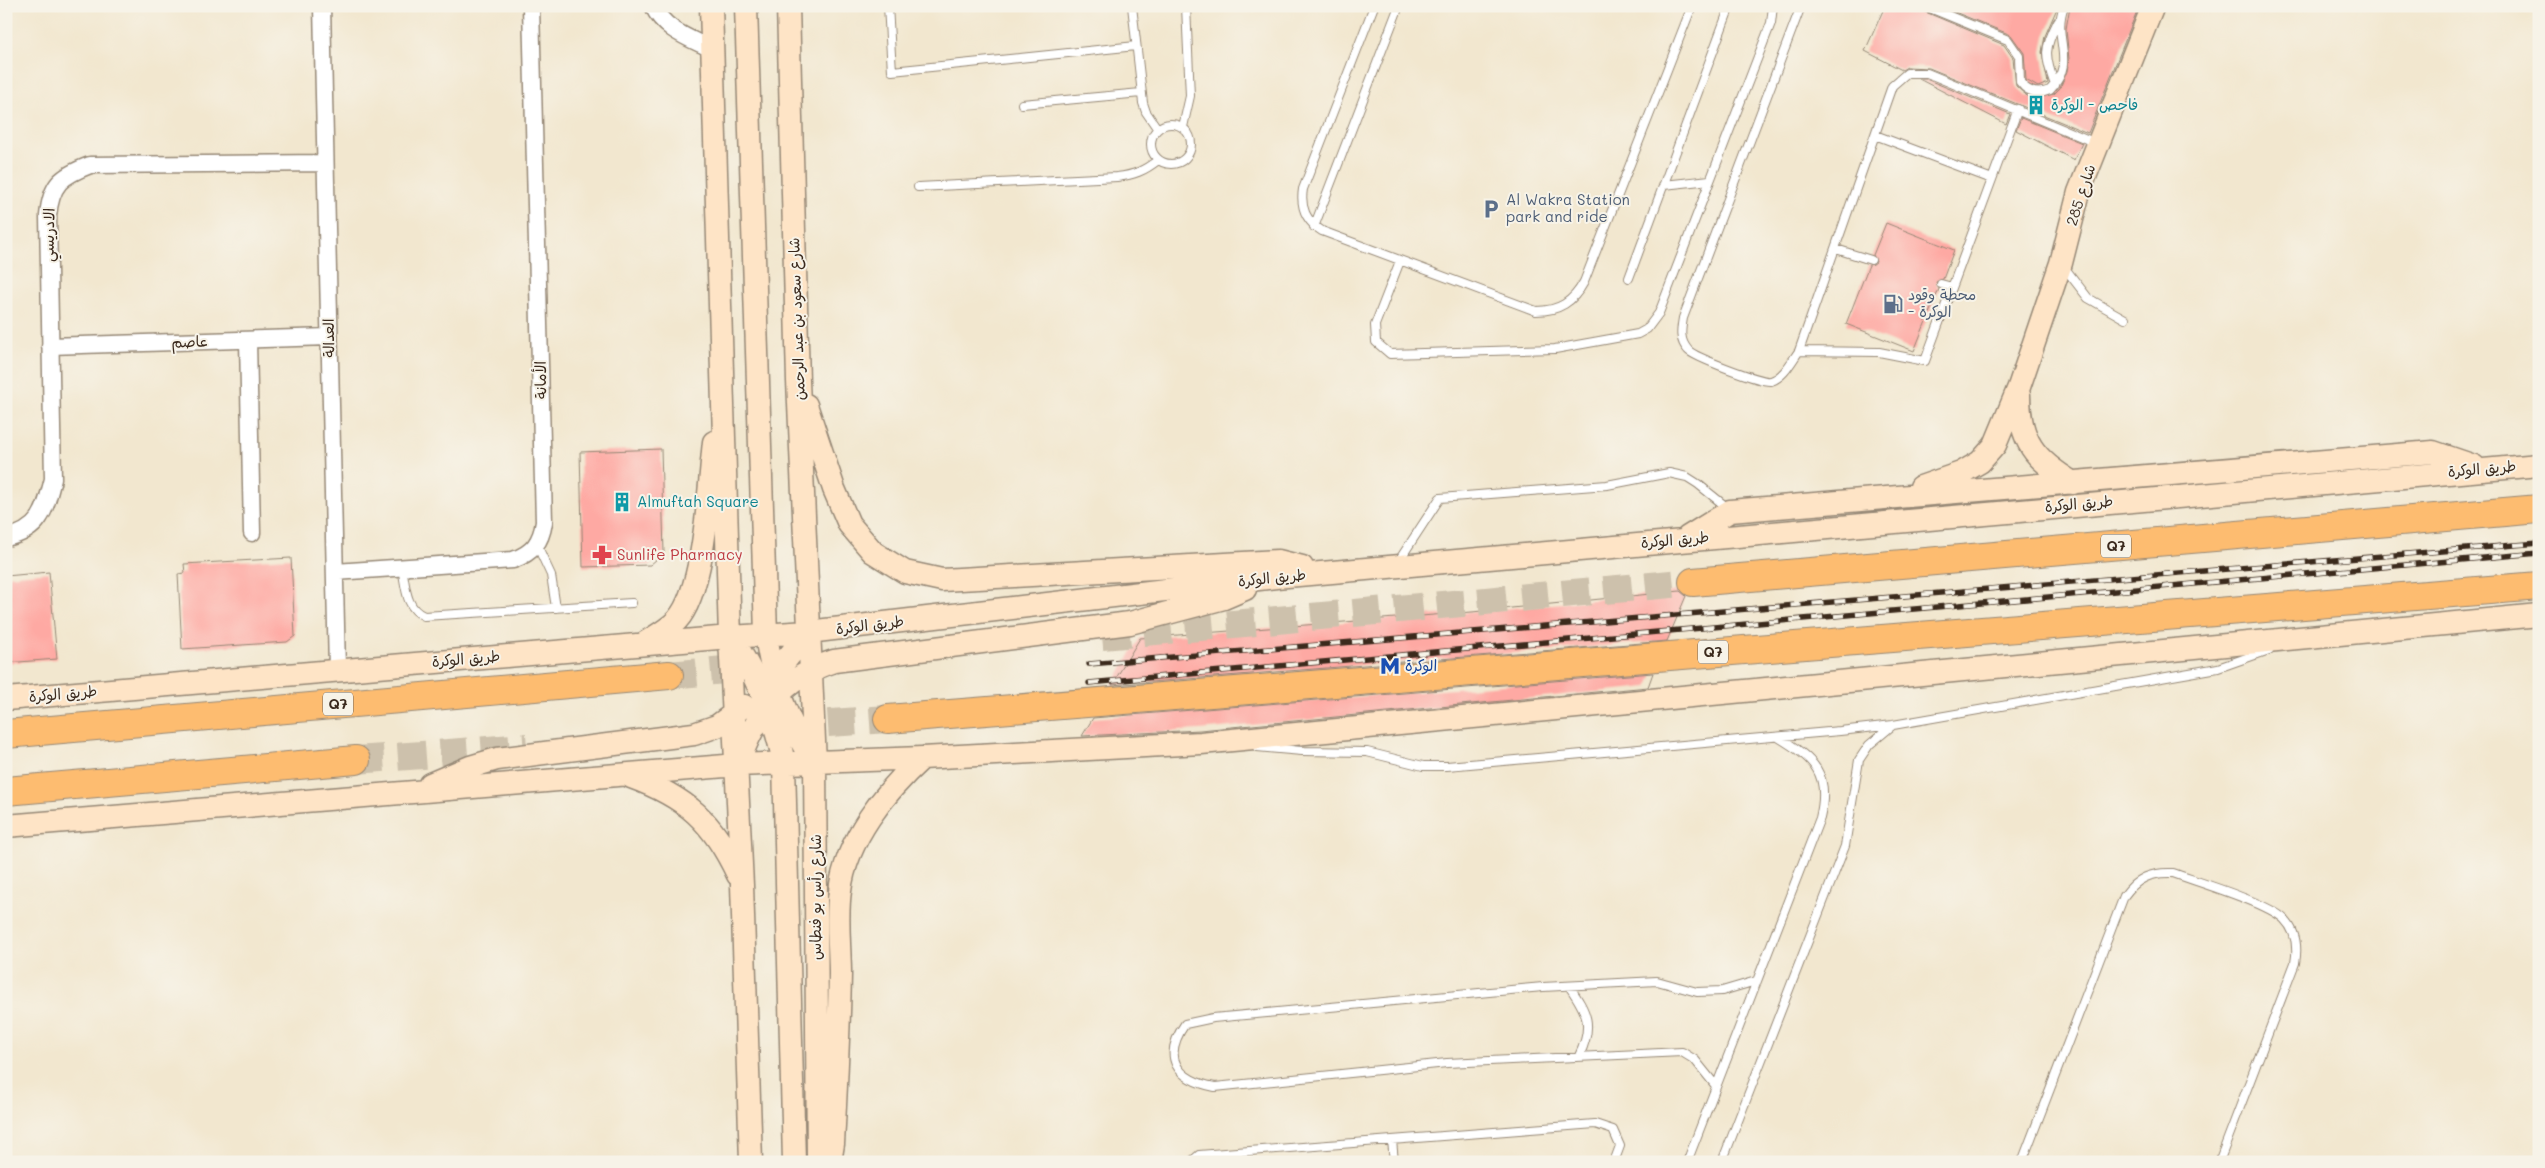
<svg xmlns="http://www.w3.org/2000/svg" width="2545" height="1168" font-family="Mali,'Playpen Sans Arabic',sans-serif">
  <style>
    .building { fill: #fea9a3 }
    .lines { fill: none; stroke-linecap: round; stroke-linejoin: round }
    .highway-tunnel { stroke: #cdc1ac; stroke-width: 28; stroke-dasharray: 28 14; stroke-linecap: butt }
    .lane-casing { stroke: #968876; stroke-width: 10 }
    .street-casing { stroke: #968876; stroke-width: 19 }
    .secondary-casing { stroke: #968876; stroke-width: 25 }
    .highway-casing { stroke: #968876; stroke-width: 30 }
    .lane { stroke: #fff; stroke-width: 8 }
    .street { stroke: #fff; stroke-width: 16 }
    .secondary { stroke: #fee4c6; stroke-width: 22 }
    .highway { stroke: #fdbc70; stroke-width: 28 }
    .rail-casing { stroke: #3b2a1e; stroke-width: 5.5 }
    .rail { stroke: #f7f3e8; stroke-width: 4; stroke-dasharray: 11; stroke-linecap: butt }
    .labels { text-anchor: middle; stroke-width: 4; stroke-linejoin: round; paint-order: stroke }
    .shield { fill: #f7f3e8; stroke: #73665b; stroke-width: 1 }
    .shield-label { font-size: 14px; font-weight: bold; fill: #3b2a1e }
    .culture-label { font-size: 15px; fill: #0d838f; stroke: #f7f3e8; text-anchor: start }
    .street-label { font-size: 15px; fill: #3b2a1e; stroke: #f7f3e8 }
    .service-label { font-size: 15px; fill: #4e5e75; stroke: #f7f3e8; text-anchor: start }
    .health-label { font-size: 15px; fill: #be3a42; stroke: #f7f3e8; text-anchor: start }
    .transit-label { font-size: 15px; fill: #164399; stroke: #f7f3e8; text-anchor: start }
  </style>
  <rect width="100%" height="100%" fill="#f7f3e8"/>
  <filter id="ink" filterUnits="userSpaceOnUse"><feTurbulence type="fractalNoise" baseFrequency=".02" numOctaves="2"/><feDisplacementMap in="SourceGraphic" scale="10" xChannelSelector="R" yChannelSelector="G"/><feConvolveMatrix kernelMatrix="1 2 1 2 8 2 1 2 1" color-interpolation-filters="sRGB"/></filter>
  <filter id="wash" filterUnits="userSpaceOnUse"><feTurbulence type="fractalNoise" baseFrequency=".0096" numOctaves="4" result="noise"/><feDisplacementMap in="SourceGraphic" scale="20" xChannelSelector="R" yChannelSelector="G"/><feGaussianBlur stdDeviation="1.12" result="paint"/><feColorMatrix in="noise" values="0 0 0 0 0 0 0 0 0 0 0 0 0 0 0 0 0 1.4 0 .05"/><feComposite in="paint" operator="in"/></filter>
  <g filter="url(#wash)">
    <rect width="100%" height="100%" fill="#f2e7cf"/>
    <g id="blocks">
      <path class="building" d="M 1885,6 L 1919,6 L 1923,11 L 2004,45 L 2013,58 L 2016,86 L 2027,96 L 2037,98 L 2054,94 L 2060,88 L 2067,71 L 2069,59 L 2066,29 L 2070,6 L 2139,6 L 2088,133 L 1929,68 L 1907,67 L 1902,70 L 1865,51 Z
        M 1940,6 L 2058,6 L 2045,36 L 2042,52 L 2048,83 L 2038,87 L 2026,80 L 2024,53 L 2011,35 Z
        M 1919,79 L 1926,79 L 2010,114 L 2006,124 Z
        M 2021,118 L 2082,143 L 2074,160 L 2016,130 Z
        M 1886,223 L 1954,250 L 1943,279 L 1936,282 L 1939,289 L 1914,351 L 1846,324 L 1869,265 L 1876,262 L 1873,255 Z
        M 661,449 L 664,553 L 650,565 L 583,567 L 580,452 Z
        M 291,558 L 295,636 L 287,642 L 182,649 L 178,574 L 185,573 L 184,564 Z
        M 49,572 L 57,659 L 6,663 L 6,576 Z
        M 1680,591 L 1686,596 L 1667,641 L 1112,685 L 1140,638 L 1472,612 Z
        M 1653,673 L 1648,687 L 1200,730 L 1082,736 L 1093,718 Z"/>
    </g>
  </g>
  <g filter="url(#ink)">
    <use href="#blocks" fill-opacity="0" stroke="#968876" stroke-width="1"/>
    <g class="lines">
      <path class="highway-tunnel" d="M 1102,636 L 1693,582
        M 669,675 L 837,660
        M 786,726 L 888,719
        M 356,760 L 527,747"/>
      <defs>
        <path id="lane" d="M 888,6 L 892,71 L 1136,46
          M 1132,6 L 1143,103 L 1146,112 L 1157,128
          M 1374,6 L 1303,189 C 1300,208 1306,221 1322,231 L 1536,311 C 1559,311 1573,302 1584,282 L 1692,6
          M 1801,6 L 1683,318 C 1681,330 1679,340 1688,350 C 1694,357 1762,383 1771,381 C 1784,377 1791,362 1799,351 L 1879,352 L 1925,361 L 2018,109
          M 1925,6 L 2008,40 L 2019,56 L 2020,82 C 2028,93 2038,95 2050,90 C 2078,61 2051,39 2064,6
          M 2055,85 C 2044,56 2044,48 2058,21
          M 1022,104 L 1141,93
          M1151 144a20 20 0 1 1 40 0a20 20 0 1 1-40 0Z
          M 1183,127 L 1190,96 L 1186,6
          M 1875,135 L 1992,179
          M 1664,185 L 1710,180
          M 918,187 L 1117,177 C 1134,175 1144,171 1158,160
          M 1314,227 L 1399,6
          M 1836,249 L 1871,260
          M 1400,261 L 1375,325 L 1376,342 L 1390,354 L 1555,349 L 1638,334 L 1647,329 L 1659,313 L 1771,23 L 1773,6
          M 2064,267 L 2088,298 L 2125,319
          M 1629,278 L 1730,6
          M 1941,284 L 1952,287
          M 1799,351 L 1892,86 L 1907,73 L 1927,73 L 2096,143
          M 537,545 L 551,575 L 556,608
          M 1398,562 L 1440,498 L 1607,485 L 1669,473 L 1687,477 L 1698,484 L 1729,509
          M 402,568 C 406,586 405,608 424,616 L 632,603
          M 1257,747 L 1302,751 L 1367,752 L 1423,766 L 1447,766 L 1840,731 L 1893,725 L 2218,668 L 2269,650
          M 1569,986 C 1587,1012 1594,1025 1579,1056
          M 1716,1086 L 1695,1060 L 1682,1052 L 1447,1063 L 1215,1087 C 1177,1080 1161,1058 1185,1024 L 1213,1018 L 1543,987 L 1657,981 L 1697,992 L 1722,991 L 1756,981
          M 1392,1140 L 1394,1162
          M 1191,1162 L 1199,1155 L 1595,1124 L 1613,1130 L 1620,1146 L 1614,1162
          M 1687,1162 L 1820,818 C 1831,773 1814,759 1778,737
          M 1722,1162 L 1845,846 L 1859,760 L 1869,745 L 1893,725
          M 2022,1162 L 2124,896 C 2137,878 2151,872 2173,873 C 2198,882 2268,903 2284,919 C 2296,931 2298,947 2295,963 L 2219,1162"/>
        <path id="street" d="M 322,6 L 337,670
          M 653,6 C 664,30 689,38 711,49
          M 248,340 L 252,533
          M 50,346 L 329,337
          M 6,538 C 41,530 45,510 53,479 L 48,216 C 51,184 61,176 90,165 L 325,163
          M 335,572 L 513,560 C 533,553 541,542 544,522 L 531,6"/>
        <path id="secondary" d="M 711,6 L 730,637 L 742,885 L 751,1162
          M 746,6 L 766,634 C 772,682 787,722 814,762
          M 788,6 L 798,381 L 815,763 L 818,1162
          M 2019,395 C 2019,441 2035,460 2073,483
          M 806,405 L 834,489 L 849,524 L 873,552 L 905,572 L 942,580 L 1278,561 L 1302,567
          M 1921,487 L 1961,473 L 1980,462 L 1995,445 L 2019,387 L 2061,263 L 2079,192 L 2153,6
          M 1688,537 L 1730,511 L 2433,452 L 2474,466
          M 731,637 C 757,677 775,717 784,763 L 794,1162
          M 643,644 C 654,637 669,629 677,620 C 705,590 709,485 714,442
          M 767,684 L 808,632
          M 6,699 L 730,637 L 808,632 L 1276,577 L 2539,465
          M 740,759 C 757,711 785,677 834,661 L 1130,623 L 1224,598 L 1245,589
          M 631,777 C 686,797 713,821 738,875
          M 430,784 L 470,767 L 497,759 L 694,734 L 717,726 L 744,706
          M 6,826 L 737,765 L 922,758 L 1201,743 L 2539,615
          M 830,1162 L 833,1144 C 836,1088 839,1031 840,974 C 840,946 836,918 840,891 C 846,839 886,791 922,758"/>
        <path id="highway" d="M 1693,582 L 2539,509
          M 888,719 L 2539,586
          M 6,734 L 669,675
          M 6,791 L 356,760"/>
      </defs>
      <use href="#lane" class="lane-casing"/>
      <use href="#street" class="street-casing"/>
      <use href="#secondary" class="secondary-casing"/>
      <use href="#highway" class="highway-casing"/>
      <use href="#lane" class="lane"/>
      <use href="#street" class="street"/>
      <use href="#secondary" class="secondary"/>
      <use href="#highway" class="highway"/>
      <defs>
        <path id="rail" d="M 1089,664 L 2539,543
          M 1089,683 L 2539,553"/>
      </defs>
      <use href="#rail" class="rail-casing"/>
      <use href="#rail" class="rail"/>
    </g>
  </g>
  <defs>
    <symbol id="building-bare" viewBox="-9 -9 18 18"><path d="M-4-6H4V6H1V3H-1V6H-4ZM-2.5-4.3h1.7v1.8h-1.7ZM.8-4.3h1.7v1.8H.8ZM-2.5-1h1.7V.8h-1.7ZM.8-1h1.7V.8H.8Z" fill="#0f9aa8" stroke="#f7f3e8" stroke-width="2.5" paint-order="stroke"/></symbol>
    <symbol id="parking-bare" viewBox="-9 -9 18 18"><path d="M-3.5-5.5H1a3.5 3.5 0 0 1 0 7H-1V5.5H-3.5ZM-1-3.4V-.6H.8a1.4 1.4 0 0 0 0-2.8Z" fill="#5c6f8a" stroke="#f7f3e8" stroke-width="2.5" paint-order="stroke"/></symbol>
    <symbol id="fuel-bare" viewBox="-9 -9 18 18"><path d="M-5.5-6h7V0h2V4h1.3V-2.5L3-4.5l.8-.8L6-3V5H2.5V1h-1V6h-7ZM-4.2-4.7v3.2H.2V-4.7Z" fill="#5c6f8a" stroke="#f7f3e8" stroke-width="2.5" paint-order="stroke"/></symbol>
    <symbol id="pharmacy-bare" viewBox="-9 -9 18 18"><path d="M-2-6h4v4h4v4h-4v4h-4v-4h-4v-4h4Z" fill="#e0444e" stroke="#f7f3e8" stroke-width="2.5" paint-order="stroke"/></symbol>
    <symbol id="metro-bare" viewBox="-9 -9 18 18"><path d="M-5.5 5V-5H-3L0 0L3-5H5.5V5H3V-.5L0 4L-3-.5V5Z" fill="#1a4fb4" stroke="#f7f3e8" stroke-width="2.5" paint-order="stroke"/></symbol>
  </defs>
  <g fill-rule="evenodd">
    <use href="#building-bare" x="2022" y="91" width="28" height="28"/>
    <use href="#parking-bare" x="1477" y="195" width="28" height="28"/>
    <use href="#fuel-bare" x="1879" y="290" width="28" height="28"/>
    <use href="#building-bare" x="608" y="488" width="28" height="28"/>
    <use href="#pharmacy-bare" x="588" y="541" width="28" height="28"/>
    <use href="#metro-bare" x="1376" y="652" width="28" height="28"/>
  </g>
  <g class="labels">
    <g class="shield">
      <rect x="2101" y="534.5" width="30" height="23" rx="4"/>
      <rect x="1698" y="640.5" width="30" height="23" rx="4"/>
      <rect x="323" y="692.5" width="30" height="23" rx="4"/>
    </g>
    <g class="shield-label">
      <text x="2116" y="551">Q7</text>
      <text x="1713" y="657">Q7</text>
      <text x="338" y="709">Q7</text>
    </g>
    <g class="culture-label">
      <text x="2051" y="110">فاحص - الوكرة</text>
      <text x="637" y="507">Almuftah Square</text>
    </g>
    <g class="street-label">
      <text transform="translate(2081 195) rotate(-72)" y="5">شارع 285</text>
      <text transform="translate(49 235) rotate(-89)" y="5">الادريسي</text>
      <text transform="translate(797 319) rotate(-92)" y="5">شارع سعود بن عبد الرحمن</text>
      <text transform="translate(329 338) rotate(-91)" y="5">العدالة</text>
      <text transform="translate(190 342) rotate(-2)" y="5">عاصم</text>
      <text transform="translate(541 380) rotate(-91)" y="5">الأمانة</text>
      <text transform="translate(2482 469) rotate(-5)" y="5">طريق الوكرة</text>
      <text transform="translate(2079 504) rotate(-5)" y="5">طريق الوكرة</text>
      <text transform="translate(1675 540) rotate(-5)" y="5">طريق الوكرة</text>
      <text transform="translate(1272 578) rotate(-6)" y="5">طريق الوكرة</text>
      <text transform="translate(870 625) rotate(-7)" y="5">طريق الوكرة</text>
      <text transform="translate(466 659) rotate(-5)" y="5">طريق الوكرة</text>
      <text transform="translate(63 694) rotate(-5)" y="5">طريق الوكرة</text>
      <text transform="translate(816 897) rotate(-90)" y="5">شارع رأس بو فنطاس</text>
    </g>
    <g class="service-label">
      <text x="1506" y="205">Al Wakra Station<tspan x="1506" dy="17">park and ride</tspan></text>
      <text x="1908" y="300">محطة وقود<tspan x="1908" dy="17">- الوكرة</tspan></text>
    </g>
    <g class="health-label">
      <text x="617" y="560">Sunlife Pharmacy</text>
    </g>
    <g class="transit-label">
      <text x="1405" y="671">الوكرة</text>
    </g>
  </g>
  <rect width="2545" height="1168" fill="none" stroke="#f7f3e8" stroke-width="25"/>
</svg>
